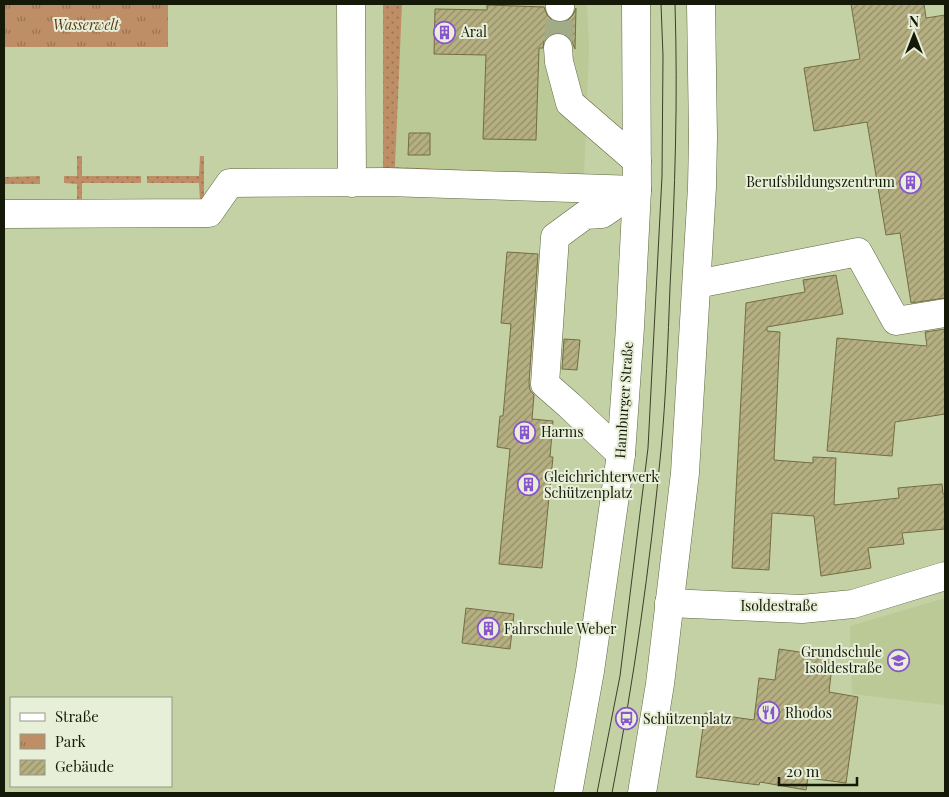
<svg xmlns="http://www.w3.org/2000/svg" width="949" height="797" font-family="'Playfair Display',serif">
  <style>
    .built { fill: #bac995 }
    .grass { fill: url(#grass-dots) }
    .park { fill: url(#park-tufts) }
    .building { fill: url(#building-hatch); stroke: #736d42 }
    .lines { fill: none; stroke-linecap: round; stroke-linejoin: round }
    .minor-tunnel { stroke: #a1ac86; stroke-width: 28; stroke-dasharray: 28 14; stroke-linecap: butt }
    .minor-casing { stroke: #5d6840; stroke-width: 29 }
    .major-casing { stroke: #5d6840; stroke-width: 29 }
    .minor { stroke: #fff; stroke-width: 28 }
    .major { stroke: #fff; stroke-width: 28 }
    .tram { stroke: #3a4029; stroke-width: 1 }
    .labels { text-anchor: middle; stroke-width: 4; stroke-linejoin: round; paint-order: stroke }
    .park-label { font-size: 14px; font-style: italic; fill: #5f3a16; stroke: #e8efd8 }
    .poi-label { font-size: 14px; fill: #151908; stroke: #e8efd8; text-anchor: start }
    .street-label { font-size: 14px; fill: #151908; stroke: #e8efd8 }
  </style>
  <defs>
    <pattern id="grass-dots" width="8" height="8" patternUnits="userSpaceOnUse" patternTransform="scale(1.25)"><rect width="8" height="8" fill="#be8e66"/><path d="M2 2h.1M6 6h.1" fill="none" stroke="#997352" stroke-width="1.8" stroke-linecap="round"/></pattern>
    <pattern id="park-tufts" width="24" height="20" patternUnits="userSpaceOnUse" patternTransform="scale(1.25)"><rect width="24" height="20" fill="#be8e66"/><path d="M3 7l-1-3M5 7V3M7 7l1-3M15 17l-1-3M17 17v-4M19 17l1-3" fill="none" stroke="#997352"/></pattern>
    <pattern id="building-hatch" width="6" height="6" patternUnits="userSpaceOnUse" patternTransform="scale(1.25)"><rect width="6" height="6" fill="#b5af82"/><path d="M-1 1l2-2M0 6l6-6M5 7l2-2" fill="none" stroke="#928e68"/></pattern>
  </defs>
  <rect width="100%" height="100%" fill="#c4d1a5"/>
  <path class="built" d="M 402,4 L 587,4 L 589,48 L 584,177 L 489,174 L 489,171 L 395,167 Z
    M 945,598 L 945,705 L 852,694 L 850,626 Z"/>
  <path class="grass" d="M 383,4 L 402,4 L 395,167 L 489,171 L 489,174 L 383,171 Z
    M 77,156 L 82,156 L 82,176 L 141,176 L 141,183 L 82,183 L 82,202 L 77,202 L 77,184 L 64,183 L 64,176 L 77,176 Z
    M 200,156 L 204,156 L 204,201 L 200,201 L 199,183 L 147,183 L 147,176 L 199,176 Z
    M 40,176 L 40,184 L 4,184 L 4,177 Z"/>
  <path class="park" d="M 4,4 L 168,4 L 168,47 L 4,47 Z"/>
  <path class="building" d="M 851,4 L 924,4 L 926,18 L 945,15 L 945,298 L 911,303 L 900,233 L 886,235 L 867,122 L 814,131 L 804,68 L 860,59 Z
    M 487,5 L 544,7 L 547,15 L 553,21 L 560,23 L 568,20 L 573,15 L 576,8 L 575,49 L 571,39 L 564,34 L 557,32 L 549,35 L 544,41 L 543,48 L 539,48 L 536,140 L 483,139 L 486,55 L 434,54 L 435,9 L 487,10 Z
    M 409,133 L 430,133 L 430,155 L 408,155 Z
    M 507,252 L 538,254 L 529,383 L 530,390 L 534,395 L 532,419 L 553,421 L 550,457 L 553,457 L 542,568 L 499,564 L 510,449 L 497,447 L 500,416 L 503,416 L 511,324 L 501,323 Z
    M 836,275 L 843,314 L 767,327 L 767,331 L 780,332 L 774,460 L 813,463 L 813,457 L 836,458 L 834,505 L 899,498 L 898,488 L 942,484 L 943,494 L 945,494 L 945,529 L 902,533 L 904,544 L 868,548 L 871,568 L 821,576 L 814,516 L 772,513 L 769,570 L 732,568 L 746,303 L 805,292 L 803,280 Z
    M 945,329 L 945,414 L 895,422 L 892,456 L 827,451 L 837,338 L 927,346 L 925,332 Z
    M 564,339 L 580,340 L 577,370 L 562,369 Z
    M 466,608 L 514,614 L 510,649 L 462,643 Z
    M 779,649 L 833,657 L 829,692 L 858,697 L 846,783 L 808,778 L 806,790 L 760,782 L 759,785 L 696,777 L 705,713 L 754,720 L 759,678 L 775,680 Z"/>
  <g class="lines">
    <path class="minor-tunnel" d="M 558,48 L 560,7"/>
    <defs>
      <path id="minor" d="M 351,4 L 352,183
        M 560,7 L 560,4
        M 558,48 L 559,62 L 570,103 L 637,161
        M 4,214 L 209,213 L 230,183 L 387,182 L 637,190
        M 697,284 L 858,252 L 896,321 L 945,313
        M 621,454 L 569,405 L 545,384 L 555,237 L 585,215 L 602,214 L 637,190
        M 669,603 L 802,609 L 853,604 L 945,576"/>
      <path id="major" d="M 568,793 L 590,671 L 621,454 L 630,327 L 637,190 L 636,4
        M 642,793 L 660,684 L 685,473 L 702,187 L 703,137 L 701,4"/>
    </defs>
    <use href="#minor" class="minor-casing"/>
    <use href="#major" class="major-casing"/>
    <use href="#minor" class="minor"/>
    <use href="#major" class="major"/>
    <path class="tram" d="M 597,793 L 620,676 L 648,448 L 662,176 L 663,56 L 661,4
      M 612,793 C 634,680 650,565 661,450 C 666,396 668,341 670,287 C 675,192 678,98 675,4"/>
  </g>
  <defs>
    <symbol id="building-ring" viewBox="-11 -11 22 22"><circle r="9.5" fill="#e8efd8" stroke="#8954cc" stroke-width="1.5"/><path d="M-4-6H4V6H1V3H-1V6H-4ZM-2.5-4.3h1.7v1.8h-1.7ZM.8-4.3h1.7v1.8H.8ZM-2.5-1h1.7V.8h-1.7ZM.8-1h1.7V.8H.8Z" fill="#8954cc"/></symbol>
    <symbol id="school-ring" viewBox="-11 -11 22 22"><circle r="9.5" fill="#e8efd8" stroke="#8954cc" stroke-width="1.5"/><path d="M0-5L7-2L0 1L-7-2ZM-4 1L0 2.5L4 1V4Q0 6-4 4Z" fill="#8954cc"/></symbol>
    <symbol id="restaurant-ring" viewBox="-11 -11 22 22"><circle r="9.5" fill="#e8efd8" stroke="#8954cc" stroke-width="1.5"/><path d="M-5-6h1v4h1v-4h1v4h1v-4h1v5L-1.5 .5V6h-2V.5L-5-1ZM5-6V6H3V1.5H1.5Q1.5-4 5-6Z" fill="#8954cc"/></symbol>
    <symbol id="bus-ring" viewBox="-11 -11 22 22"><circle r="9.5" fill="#e8efd8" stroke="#8954cc" stroke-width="1.5"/><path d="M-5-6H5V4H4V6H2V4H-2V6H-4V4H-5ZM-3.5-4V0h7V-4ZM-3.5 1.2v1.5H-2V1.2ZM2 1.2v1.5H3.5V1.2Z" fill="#8954cc"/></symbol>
  </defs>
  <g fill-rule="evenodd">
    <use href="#building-ring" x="432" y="20" width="25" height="25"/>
    <use href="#building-ring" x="898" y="170" width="25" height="25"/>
    <use href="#building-ring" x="512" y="420" width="25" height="25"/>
    <use href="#building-ring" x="516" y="472" width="25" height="25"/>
    <use href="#building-ring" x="476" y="616" width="25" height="25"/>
    <use href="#school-ring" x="886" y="648" width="25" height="25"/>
    <use href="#restaurant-ring" x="756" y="700" width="25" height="25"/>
    <use href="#bus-ring" x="614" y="706" width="25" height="25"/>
  </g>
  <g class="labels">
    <g class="park-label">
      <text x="86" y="30">Wasserwelt</text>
    </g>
    <g class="poi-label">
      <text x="461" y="37">Aral</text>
      <text x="895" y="187" text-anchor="end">Berufsbildungszentrum</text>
      <text x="541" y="437">Harms</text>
      <text x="544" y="482">Gleichrichterwerk<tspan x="544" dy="16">Schützenplatz</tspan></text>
      <text x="504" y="634">Fahrschule Weber</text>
      <text x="882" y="657" text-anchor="end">Grundschule<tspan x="882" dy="16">Isoldestraße</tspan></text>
      <text x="785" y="718">Rhodos</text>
      <text x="643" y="724">Schützenplatz</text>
    </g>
    <g class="street-label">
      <text transform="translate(624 400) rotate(-86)" y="5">Hamburger Straße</text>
      <text x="779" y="611">Isoldestraße</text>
    </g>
  </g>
  <rect width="949" height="797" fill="none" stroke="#151908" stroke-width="10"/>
  <rect x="10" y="697" width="162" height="90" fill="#e8efd8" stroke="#949985"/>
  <rect x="20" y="713" width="25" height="8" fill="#ffffff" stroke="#949985"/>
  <text x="55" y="722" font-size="15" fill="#151908">Straße</text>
  <rect x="20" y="734" width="25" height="15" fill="url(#park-tufts)" stroke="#949985"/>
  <text x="55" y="747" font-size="15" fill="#151908">Park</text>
  <rect x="20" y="760" width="25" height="15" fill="url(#building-hatch)" stroke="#949985"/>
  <text x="55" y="772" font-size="15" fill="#151908">Gebäude</text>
  <g transform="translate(914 35)" stroke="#e8efd8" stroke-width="4" paint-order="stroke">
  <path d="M0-4L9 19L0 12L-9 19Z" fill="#151908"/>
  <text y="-8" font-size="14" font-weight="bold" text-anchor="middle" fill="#151908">N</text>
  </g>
  <path d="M779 777v8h78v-8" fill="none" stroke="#151908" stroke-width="2.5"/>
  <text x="786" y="777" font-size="15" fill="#151908" stroke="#e8efd8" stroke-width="4" paint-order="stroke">20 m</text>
</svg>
